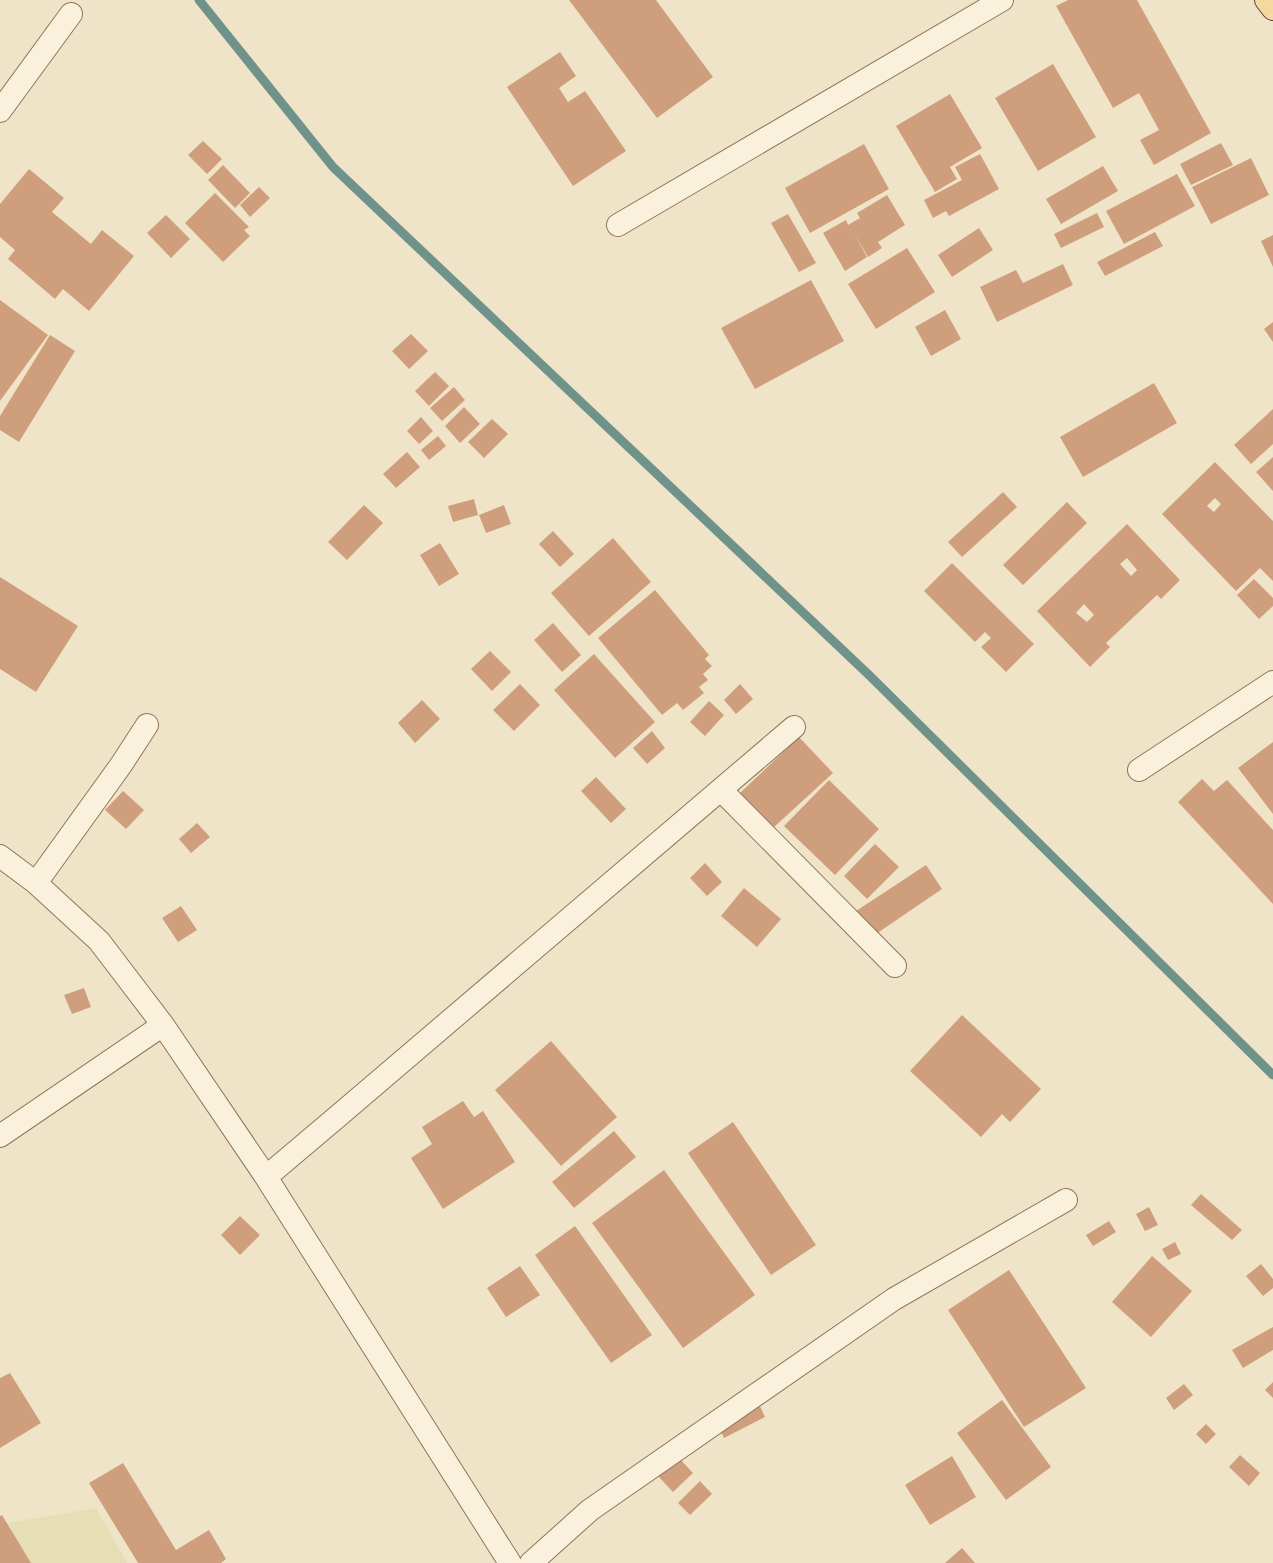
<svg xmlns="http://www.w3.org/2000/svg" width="1273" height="1563" font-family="'Crimson Pro',serif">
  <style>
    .farmland { fill: #e6deb5 }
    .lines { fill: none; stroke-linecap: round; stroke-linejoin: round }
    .stream { stroke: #6f938a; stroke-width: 9 }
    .building { fill: #cf9f7d; fill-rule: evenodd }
    .minor-casing { stroke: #8d765c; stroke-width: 24 }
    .major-casing { stroke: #5b4430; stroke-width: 24 }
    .minor { stroke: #faf1dc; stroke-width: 22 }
    .major { stroke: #f3d9a0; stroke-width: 22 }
  </style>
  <rect width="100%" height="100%" fill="#f0e4c8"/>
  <path class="farmland" d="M 96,1508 L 127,1563 L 0,1563 L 0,1524 Z"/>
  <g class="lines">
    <path class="stream" d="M 199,0 L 333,167 L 870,676 L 1273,1075"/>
  </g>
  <path class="building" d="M 569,0 L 656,0 L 713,77 L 657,118 Z
    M 1068,0 L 1137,0 L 1211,133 L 1154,165 L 1140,140 L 1159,130 L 1139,93 L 1113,108 L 1056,6 Z
    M 560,52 L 576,76 L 559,88 L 568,102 L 585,91 L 626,151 L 573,186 L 507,87 Z
    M 1053,64 L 1096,137 L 1038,171 L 995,98 Z
    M 950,94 L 982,148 L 950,167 L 957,179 L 935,192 L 896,126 Z
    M 203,141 L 222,159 L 207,174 L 188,155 Z
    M 1221,143 L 1233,165 L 1191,185 L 1180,164 Z
    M 864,144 L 889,189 L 810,233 L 785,188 Z
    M 980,154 L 999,189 L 949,216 L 946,211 L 933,218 L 924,200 L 962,180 L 955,167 Z
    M 1251,158 L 1269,195 L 1211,224 L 1192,187 Z
    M 223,165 L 250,193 L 235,208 L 208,180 Z
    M 1103,166 L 1118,191 L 1061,224 L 1046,199 Z
    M 29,169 L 64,198 L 52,212 L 91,244 L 102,230 L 134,256 L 89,311 L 63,289 L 55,299 L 8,259 L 15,250 L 0,237 L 0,204 Z
    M 1177,174 L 1195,206 L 1124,244 L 1106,211 Z
    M 259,187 L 270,198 L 250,217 L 240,205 Z
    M 215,193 L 249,227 L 244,230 L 250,236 L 223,262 L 185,223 Z
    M 887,195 L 905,225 L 878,242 L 882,248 L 868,257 L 855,235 L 867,257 L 845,271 L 823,233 L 846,220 L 848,225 L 860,218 L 857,213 Z
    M 1097,213 L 1104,227 L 1061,248 L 1054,234 Z
    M 788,214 L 816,263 L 799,272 L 771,223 Z
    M 166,215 L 190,239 L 171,258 L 147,233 Z
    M 979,228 L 993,250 L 952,277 L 938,255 Z
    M 1155,232 L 1163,246 L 1105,276 L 1097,262 Z
    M 1273,235 L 1273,267 L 1261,241 Z
    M 907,248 L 935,292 L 876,329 L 848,284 Z
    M 1063,264 L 1073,285 L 997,322 L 980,287 L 1016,270 L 1023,283 Z
    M 811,280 L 844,341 L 755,389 L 721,328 Z
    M 0,300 L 48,335 L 0,401 Z
    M 945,310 L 961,339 L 931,356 L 915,327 Z
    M 1273,322 L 1273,342 L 1264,329 Z
    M 411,334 L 428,351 L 409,369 L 392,351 Z
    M 50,335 L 75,351 L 19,442 L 0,430 L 0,416 Z
    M 435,372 L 449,386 L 429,406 L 415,391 Z
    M 1154,383 L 1177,423 L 1083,477 L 1060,437 Z
    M 454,387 L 465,400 L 442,421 L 430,408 Z
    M 464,407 L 480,424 L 460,443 L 445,426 Z
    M 1273,409 L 1273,444 L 1251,464 L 1234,445 Z
    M 421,417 L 433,431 L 419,444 L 407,431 Z
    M 492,419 L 508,434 L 484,458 L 468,442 Z
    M 438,436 L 446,446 L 429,460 L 421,450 Z
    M 407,452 L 420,467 L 396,488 L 383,474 Z
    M 1273,457 L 1273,491 L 1256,472 Z
    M 1215,462 L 1273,521 L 1273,581 L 1260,568 L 1236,591 L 1162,514 ZM 1215,498 L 1221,504 L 1214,512 L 1207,506 Z
    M 1003,492 L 1017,507 L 962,557 L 948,542 Z
    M 474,499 L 478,515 L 453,522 L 448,506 Z
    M 1067,502 L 1087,523 L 1023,585 L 1003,565 Z
    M 364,505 L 383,523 L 347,560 L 328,542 Z
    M 504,505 L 511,524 L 486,533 L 479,515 Z
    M 1127,524 L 1180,580 L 1161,599 L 1157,595 L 1106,643 L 1110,647 L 1090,667 L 1037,611 ZM 1127,558 L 1137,570 L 1131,576 L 1120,564 ZM 1084,604 L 1094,615 L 1087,622 L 1076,613 Z
    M 553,531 L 574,554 L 560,567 L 539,544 Z
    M 613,538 L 651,582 L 589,636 L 551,593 Z
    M 440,543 L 459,574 L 439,586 L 420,555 Z
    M 952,563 L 1034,644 L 1006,672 L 981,647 L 991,638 L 985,632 L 975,642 L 924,591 Z
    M 0,577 L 78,626 L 36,692 L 0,669 Z
    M 1254,579 L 1273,598 L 1273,606 L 1259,619 L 1237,595 Z
    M 655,590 L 709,655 L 705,659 L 712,666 L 703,674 L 708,680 L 699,687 L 704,693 L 683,710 L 677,703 L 662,715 L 598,638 Z
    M 553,623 L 581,655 L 562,672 L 534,640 Z
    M 490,651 L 511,672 L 492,691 L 471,669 Z
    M 594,654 L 655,722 L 615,758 L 554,690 Z
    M 520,684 L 540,705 L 514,731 L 493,710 Z
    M 740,684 L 753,699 L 736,714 L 724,700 Z
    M 422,700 L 440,719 L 415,743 L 398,723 Z
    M 709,701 L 724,715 L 705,736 L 690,722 Z
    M 652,731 L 665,748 L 647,764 L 633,748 Z
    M 799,737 L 833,773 L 773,828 L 740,793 Z
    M 1273,742 L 1273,814 L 1238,768 Z
    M 596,777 L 626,809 L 611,823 L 581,791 Z
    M 1202,779 L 1214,791 L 1227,780 L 1273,830 L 1273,904 L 1178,802 Z
    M 829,780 L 879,829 L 835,875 L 784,826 Z
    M 123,791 L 144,810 L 126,829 L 105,810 Z
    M 197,823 L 210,837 L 191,853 L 179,839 Z
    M 875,844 L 899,867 L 867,899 L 844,876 Z
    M 705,863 L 722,882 L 707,896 L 690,878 Z
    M 926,865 L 942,889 L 873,936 L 856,911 Z
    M 744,888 L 781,919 L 757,947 L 721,916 Z
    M 181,906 L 197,930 L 178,942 L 162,918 Z
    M 84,988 L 91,1007 L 72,1014 L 64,995 Z
    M 962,1015 L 1041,1089 L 1010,1122 L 1002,1114 L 981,1137 L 910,1071 Z
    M 551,1041 L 617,1117 L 561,1166 L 495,1090 Z
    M 463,1101 L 474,1117 L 483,1111 L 515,1162 L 443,1209 L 411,1158 L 432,1144 L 422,1127 Z
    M 733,1122 L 816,1245 L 771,1275 L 688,1153 Z
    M 614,1131 L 636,1157 L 574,1208 L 552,1182 Z
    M 664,1170 L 755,1295 L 683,1348 L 592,1223 Z
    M 1201,1194 L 1242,1230 L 1232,1240 L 1191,1205 Z
    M 1149,1207 L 1158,1225 L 1145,1231 L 1136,1214 Z
    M 240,1216 L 260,1235 L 240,1255 L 221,1235 Z
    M 1109,1221 L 1116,1232 L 1093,1246 L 1086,1235 Z
    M 575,1226 L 652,1335 L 611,1363 L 535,1255 Z
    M 1175,1242 L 1181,1254 L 1168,1260 L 1162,1249 Z
    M 1152,1256 L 1192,1291 L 1151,1337 L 1112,1302 Z
    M 1261,1264 L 1273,1279 L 1273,1288 L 1263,1296 L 1246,1276 Z
    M 520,1266 L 540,1295 L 506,1317 L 487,1288 Z
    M 1009,1270 L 1086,1388 L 1024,1427 L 948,1310 Z
    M 1273,1327 L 1273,1350 L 1243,1368 L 1232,1350 Z
    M 10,1373 L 41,1423 L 0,1448 L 0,1378 Z
    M 1273,1382 L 1273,1398 L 1265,1390 Z
    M 1184,1384 L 1193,1395 L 1174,1410 L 1166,1398 Z
    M 1002,1400 L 1051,1467 L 1006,1500 L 957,1433 Z
    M 759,1404 L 765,1417 L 724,1438 L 718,1425 Z
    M 1206,1424 L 1216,1434 L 1206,1444 L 1196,1434 Z
    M 1240,1455 L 1260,1473 L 1249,1486 L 1229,1467 Z
    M 952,1456 L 976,1497 L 930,1525 L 905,1485 Z
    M 678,1457 L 693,1473 L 673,1492 L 658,1476 Z
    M 123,1463 L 176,1550 L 209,1530 L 226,1559 L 221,1563 L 138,1563 L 89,1483 Z
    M 700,1481 L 712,1494 L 690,1515 L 678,1503 Z
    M 2,1515 L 31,1563 L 0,1563 L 0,1516 Z
    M 962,1548 L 975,1563 L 945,1563 Z"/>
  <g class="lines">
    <defs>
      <path id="minor" d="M 0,111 L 71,14
        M 618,225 L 1002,0
        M 1139,770 L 1273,682
        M 721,790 L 895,966
        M 0,856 L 36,883 L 99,941 L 163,1025 L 266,1177 L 510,1563
        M 36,883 L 121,765 L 147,725
        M 0,1136 L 163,1025
        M 266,1177 L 337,1117 L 794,727
        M 531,1563 L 590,1510 L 894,1299 L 1066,1200"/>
      <path id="major" d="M 1266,0 L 1273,9"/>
    </defs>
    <use href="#minor" class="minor-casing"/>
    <use href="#major" class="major-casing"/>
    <use href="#minor" class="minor"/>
    <use href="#major" class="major"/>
  </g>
</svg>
